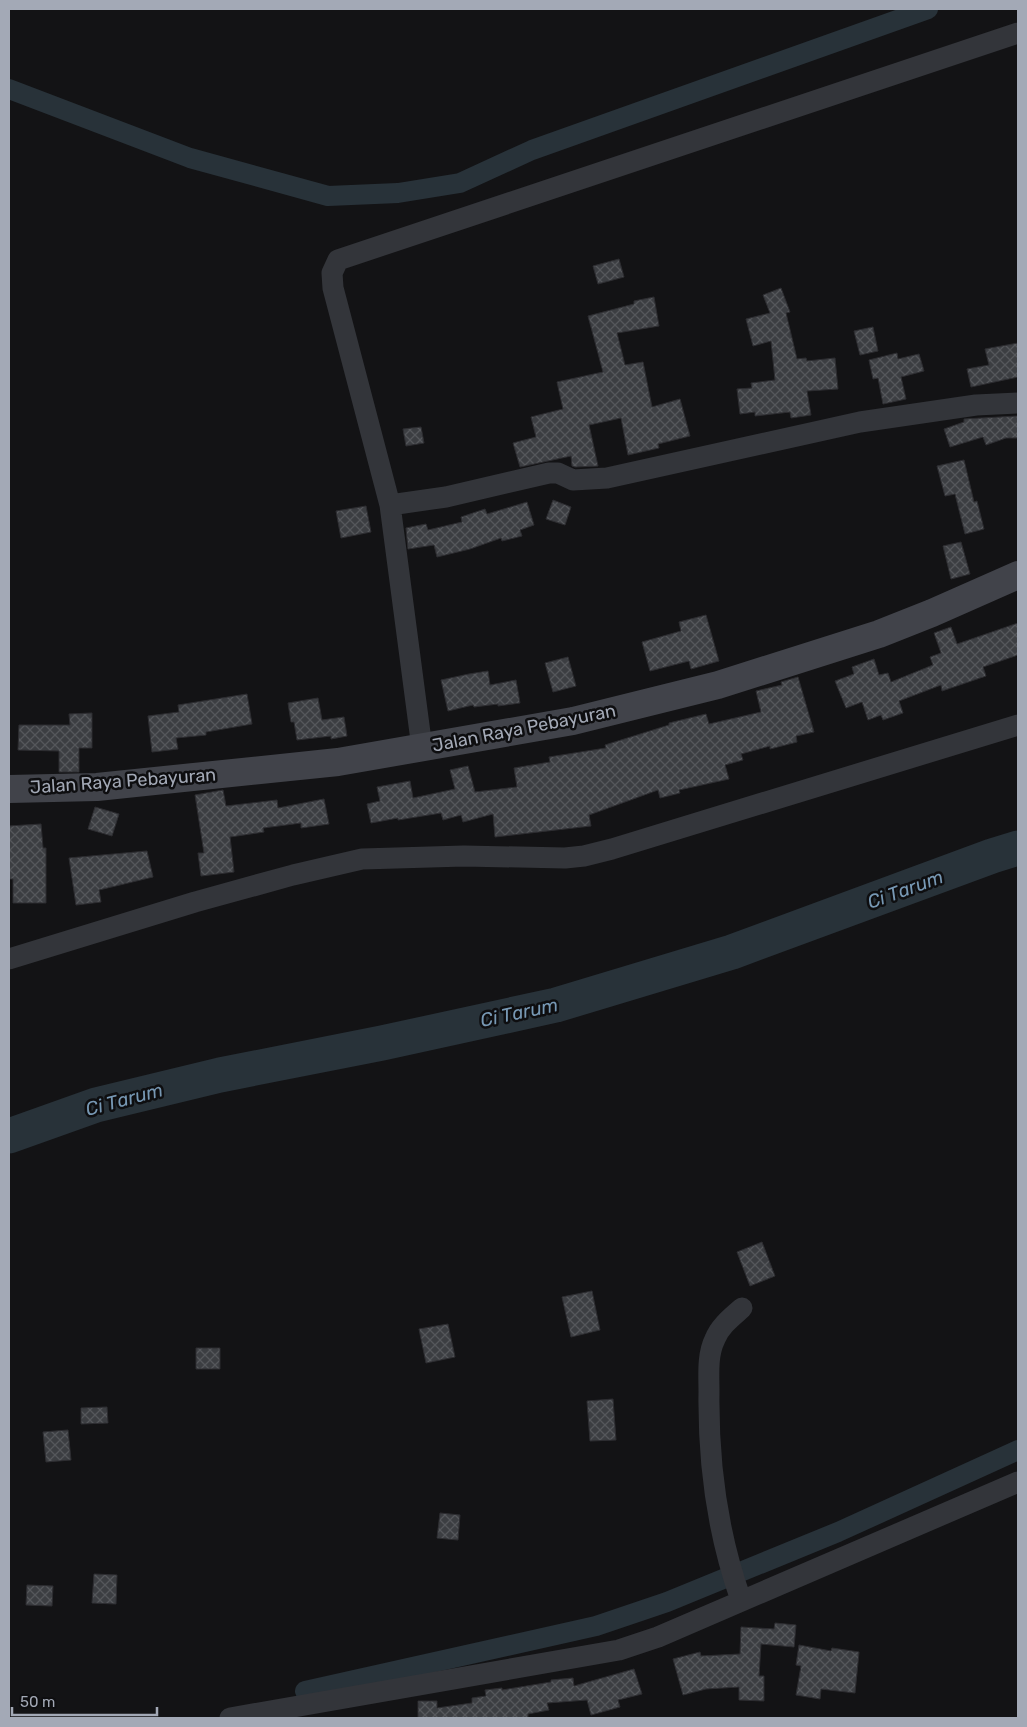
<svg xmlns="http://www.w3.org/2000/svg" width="1027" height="1727" font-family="Rubik,sans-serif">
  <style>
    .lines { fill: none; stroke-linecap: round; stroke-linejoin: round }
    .canal { stroke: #283239; stroke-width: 20 }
    .river { stroke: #283239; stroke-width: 35 }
    .building { fill: url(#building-cross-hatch); stroke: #2d2d31 }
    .minor { stroke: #33353a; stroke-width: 21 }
    .secondary { stroke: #41434a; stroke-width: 28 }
    .labels { text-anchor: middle; stroke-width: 5; stroke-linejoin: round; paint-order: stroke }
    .street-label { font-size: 18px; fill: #a3a9b6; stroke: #0e0e10 }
    .water-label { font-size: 19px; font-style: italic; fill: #7798b4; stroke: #0e0e10 }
  </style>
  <defs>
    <pattern id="building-cross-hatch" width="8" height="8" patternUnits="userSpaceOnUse" patternTransform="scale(1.25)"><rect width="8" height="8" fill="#3c3e42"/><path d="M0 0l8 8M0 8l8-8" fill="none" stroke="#55575b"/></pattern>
  </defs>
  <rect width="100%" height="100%" fill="#131315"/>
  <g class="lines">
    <path class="canal" d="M 9,89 L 190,158 L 328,196 L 398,193 L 460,183 L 532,150 L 928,9
      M 305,1691 L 596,1626 L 667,1602 L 838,1532 L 1018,1450"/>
    <path class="river" d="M 9,1136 L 96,1105 L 220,1075 L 382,1043 L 556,1005 L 732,952 L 992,856 L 1018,848"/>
  </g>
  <path class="building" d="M 619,259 L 624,277 L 598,284 L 593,266 Z
    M 781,288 L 790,312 L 786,313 L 797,359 L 806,358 L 807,361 L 835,358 L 838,389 L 807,391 L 811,415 L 791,418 L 790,412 L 755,416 L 755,412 L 740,414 L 737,389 L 752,388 L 751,383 L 775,380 L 771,341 L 753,346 L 746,319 L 770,313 L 763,295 Z
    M 654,297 L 659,326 L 617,333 L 625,365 L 643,362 L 652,407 L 680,399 L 690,436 L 658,444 L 659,448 L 628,455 L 621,418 L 589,425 L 598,466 L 575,467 L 572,466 L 571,456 L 520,467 L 513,443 L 536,437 L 531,417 L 563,409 L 557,382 L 603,372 L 588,316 L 634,304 L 634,301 Z
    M 873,327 L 878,351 L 860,355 L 854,331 Z
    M 1018,343 L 1018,377 L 971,387 L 967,369 L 989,365 L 985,349 Z
    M 897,353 L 898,359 L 919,354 L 924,371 L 901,377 L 906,399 L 883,404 L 878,378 L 873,379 L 869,360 Z
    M 1018,416 L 1018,438 L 1006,438 L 986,445 L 983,437 L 950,447 L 944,429 L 964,422 L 964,419 Z
    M 421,427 L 424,443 L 406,446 L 403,429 Z
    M 964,460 L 974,502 L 977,501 L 984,529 L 965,534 L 955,494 L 945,496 L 937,466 Z
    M 553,500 L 571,507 L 565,525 L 546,519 Z
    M 527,502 L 534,525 L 520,530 L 522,536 L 502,541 L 501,538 L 470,549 L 437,557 L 434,545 L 408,549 L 406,528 L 426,524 L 428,530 L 462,522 L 461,517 L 485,509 L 487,514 Z
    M 366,506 L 371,532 L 341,538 L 336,511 Z
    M 961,542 L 970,574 L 951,579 L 943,546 Z
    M 706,615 L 719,661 L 691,669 L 689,661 L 650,671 L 642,642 L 681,631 L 679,622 Z
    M 1018,623 L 1018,655 L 983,667 L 986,676 L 942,691 L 941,685 L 899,701 L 903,713 L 883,720 L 881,715 L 868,720 L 862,702 L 846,708 L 835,681 L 854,674 L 852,667 L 874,659 L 879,675 L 888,673 L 891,682 L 933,665 L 930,657 L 941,653 L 934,633 L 951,627 L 957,644 Z
    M 568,657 L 576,686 L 553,692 L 545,663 Z
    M 488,671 L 490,685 L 516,680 L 520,703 L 498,706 L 498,704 L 474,707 L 473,705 L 448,711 L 441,680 L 469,674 Z
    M 798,677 L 814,732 L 796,736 L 797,742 L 770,749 L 770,746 L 741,754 L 743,760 L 725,765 L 729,779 L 679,790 L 680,793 L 660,798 L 658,790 L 589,815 L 591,826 L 495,837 L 493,814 L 463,822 L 461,815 L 443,820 L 441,813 L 398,820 L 398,818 L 371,823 L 367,804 L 380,801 L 377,787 L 410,781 L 413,798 L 455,789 L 450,770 L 468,766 L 475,792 L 517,787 L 514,768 L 550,762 L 549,757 L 606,748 L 605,745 L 669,725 L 669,723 L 706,714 L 709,724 L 761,712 L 756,691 L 782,685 L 781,682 Z
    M 247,694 L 252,724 L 206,732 L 206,735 L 176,738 L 178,749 L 152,752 L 148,716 L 179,712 L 178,705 Z
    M 318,698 L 322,720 L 344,717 L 347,736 L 331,739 L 331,736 L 297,740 L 294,722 L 291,722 L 288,703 Z
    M 92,713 L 92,748 L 79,748 L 79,772 L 59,772 L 59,751 L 18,750 L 19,725 L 70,725 L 69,714 Z
    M 223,790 L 226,806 L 277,800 L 278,808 L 324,799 L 329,824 L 301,828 L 301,823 L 263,828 L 264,832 L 230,837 L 234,872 L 201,876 L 198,853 L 204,853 L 195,795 Z
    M 95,807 L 119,814 L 112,836 L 88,829 Z
    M 41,824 L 43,848 L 46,848 L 46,903 L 13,903 L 13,879 L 9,879 L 9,826 Z
    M 147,851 L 153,877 L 99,890 L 101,902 L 76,905 L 69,858 Z
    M 762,1242 L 775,1276 L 750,1286 L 737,1252 Z
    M 592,1291 L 600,1330 L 571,1337 L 562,1297 Z
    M 448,1324 L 455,1357 L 426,1363 L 419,1329 Z
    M 196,1348 L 220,1348 L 220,1369 L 196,1369 Z
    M 613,1399 L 616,1440 L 590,1441 L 587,1401 Z
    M 107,1407 L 108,1423 L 81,1424 L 81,1408 Z
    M 68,1430 L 71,1460 L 46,1462 L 43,1432 Z
    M 440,1513 L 460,1515 L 458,1540 L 437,1538 Z
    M 94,1574 L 117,1575 L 116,1604 L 92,1603 Z
    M 27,1585 L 53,1586 L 52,1606 L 26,1605 Z
    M 775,1623 L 796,1625 L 794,1647 L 761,1644 L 759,1676 L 764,1676 L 764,1701 L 739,1700 L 739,1687 L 706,1689 L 683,1695 L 673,1659 L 700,1652 L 701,1656 L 740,1654 L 741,1627 L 774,1629 Z
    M 799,1645 L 831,1651 L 832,1648 L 859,1652 L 855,1693 L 821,1689 L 820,1699 L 796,1695 L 801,1666 L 796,1665 Z
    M 634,1669 L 642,1694 L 618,1700 L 620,1707 L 591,1715 L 587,1700 L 547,1703 L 549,1710 L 528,1714 L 528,1718 L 418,1718 L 418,1701 L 437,1701 L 437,1708 L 472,1703 L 472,1698 L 486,1696 L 485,1690 L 502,1688 L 502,1690 L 551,1682 L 551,1680 L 573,1678 L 574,1686 Z"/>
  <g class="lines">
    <path class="minor" d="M 390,505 L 446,497 L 549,473 L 558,473 L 573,480 L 607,478 L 860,422 L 976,405 L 1018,403
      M 422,748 L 390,505 L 333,288 L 332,273 L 338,260 L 1018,33
      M 9,959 L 195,902 L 293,875 L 362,859 L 464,856 L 565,858 L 584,856 L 612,849 L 1018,725
      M 741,1600 C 717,1532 708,1464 709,1392 C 709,1375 707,1355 715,1339 C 720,1326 732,1317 742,1308
      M 230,1718 L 619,1650 L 658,1637 L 1018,1482"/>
    <path class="secondary" d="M 9,789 L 97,787 L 338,762 L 573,721 L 718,685 L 879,634 L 932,613 L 1018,575"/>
  </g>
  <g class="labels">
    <g class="street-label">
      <text transform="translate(524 728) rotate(-11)" y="6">Jalan Raya Pebayuran</text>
      <text transform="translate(123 781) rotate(-4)" y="6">Jalan Raya Pebayuran</text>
    </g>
    <g class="water-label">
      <text transform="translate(905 889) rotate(-20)" y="7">Ci Tarum</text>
      <text transform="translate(519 1012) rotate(-12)" y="7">Ci Tarum</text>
      <text transform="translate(124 1099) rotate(-15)" y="7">Ci Tarum</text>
    </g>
  </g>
  <rect width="1027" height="1727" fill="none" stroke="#a3a9b6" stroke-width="20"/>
  <path d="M12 1707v8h145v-8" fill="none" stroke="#a3a9b6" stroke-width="2.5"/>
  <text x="20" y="1707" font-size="15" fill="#a3a9b6" stroke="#0e0e10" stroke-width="4" paint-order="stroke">50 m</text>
</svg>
